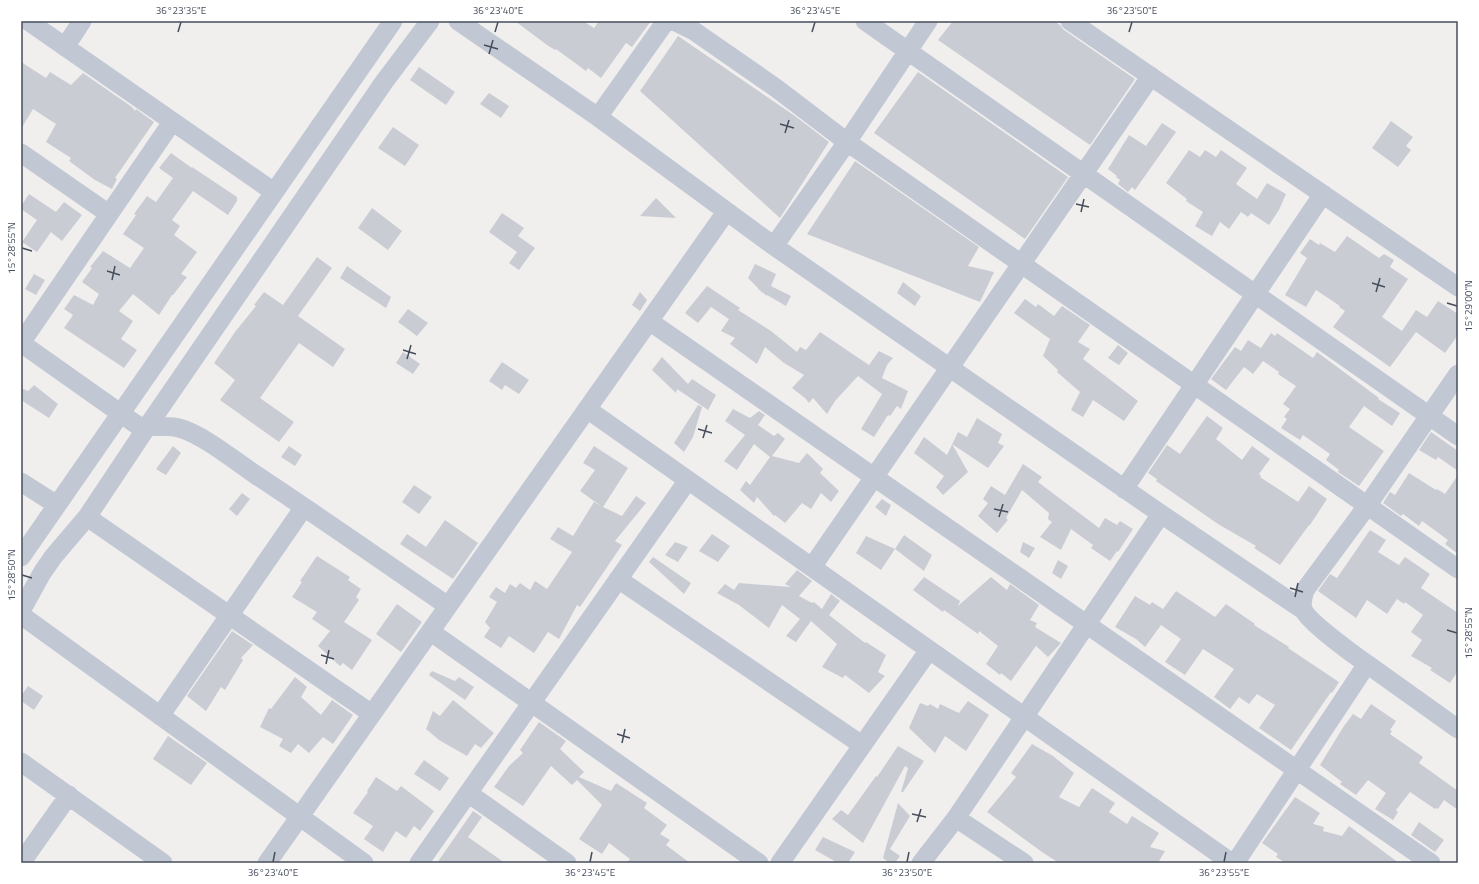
<svg xmlns="http://www.w3.org/2000/svg" width="1479" height="884" font-family="'Titillium Web',sans-serif">
  <style>
    .building { fill: #caccd4 }
    .lines { fill: none; stroke-linecap: round; stroke-linejoin: round }
    .minor { stroke: #c1c8d4; stroke-width: 19 }
    .ticks { fill: none; stroke: #464e5c; stroke-width: 1.5 }
    .neatline { fill: none; stroke: #464e5c; stroke-width: 1.5 }
    .ticks-label { font-size: 10px; text-anchor: middle; fill: #464e5c }
  </style>
  <rect width="100%" height="100%" fill="#f1eeee"/>
  <path class="building" d="M 515,21 L 583,21 L 594,28 L 599,21 L 651,21 L 632,47 L 626,43 L 601,78 L 588,68 L 586,71 L 556,49 L 555,50 L 547,45 Z
    M 953,21 L 1054,21 L 1060,25 L 1064,30 L 1135,79 L 1090,145 L 938,40 Z
    M 678,36 L 795,116 L 829,142 L 780,218 L 640,91 Z
    M 21,62 L 46,78 L 50,72 L 71,85 L 83,73 L 132,107 L 135,111 L 136,109 L 154,122 L 115,178 L 117,179 L 112,189 L 95,180 L 69,161 L 71,158 L 46,142 L 56,124 L 33,109 L 21,129 Z
    M 419,67 L 455,92 L 446,105 L 410,80 Z
    M 918,72 L 1068,177 L 1025,239 L 874,133 Z
    M 489,93 L 509,106 L 501,118 L 480,104 Z
    M 1391,121 L 1413,137 L 1406,146 L 1411,150 L 1398,167 L 1372,148 Z
    M 1162,123 L 1176,132 L 1135,190 L 1132,187 L 1128,192 L 1118,184 L 1120,180 L 1116,177 L 1117,176 L 1108,169 L 1129,135 L 1146,146 Z
    M 393,127 L 419,145 L 405,166 L 378,148 Z
    M 1189,150 L 1200,157 L 1205,150 L 1216,157 L 1221,150 L 1247,168 L 1236,184 L 1257,199 L 1267,183 L 1286,194 L 1279,210 L 1269,225 L 1251,213 L 1248,217 L 1241,212 L 1229,229 L 1220,222 L 1212,236 L 1195,226 L 1203,212 L 1186,201 L 1187,199 L 1166,183 Z
    M 171,153 L 192,168 L 192,167 L 237,197 L 237,201 L 228,215 L 193,191 L 172,220 L 180,226 L 174,235 L 197,252 L 181,274 L 187,277 L 173,295 L 172,295 L 159,315 L 133,294 L 119,311 L 133,321 L 121,339 L 137,350 L 124,368 L 64,328 L 73,315 L 64,309 L 74,295 L 93,305 L 99,294 L 82,282 L 92,268 L 90,267 L 103,251 L 130,268 L 144,248 L 123,234 L 136,215 L 134,214 L 147,196 L 156,202 L 173,178 L 159,168 Z
    M 855,161 L 979,247 L 968,266 L 994,272 L 980,302 L 807,234 Z
    M 29,194 L 56,212 L 64,202 L 82,215 L 62,241 L 51,232 L 37,252 L 22,242 L 37,220 L 21,209 L 21,206 Z
    M 656,198 L 676,218 L 640,216 Z
    M 372,208 L 402,231 L 388,250 L 358,228 Z
    M 502,213 L 524,228 L 518,236 L 535,248 L 519,270 L 509,263 L 517,252 L 489,232 Z
    M 1347,236 L 1379,258 L 1384,254 L 1394,260 L 1390,267 L 1408,279 L 1382,317 L 1402,331 L 1416,310 L 1427,317 L 1438,301 L 1458,314 L 1458,335 L 1445,353 L 1416,332 L 1390,367 L 1333,327 L 1345,311 L 1339,307 L 1340,306 L 1316,290 L 1306,307 L 1285,295 L 1307,258 L 1300,253 L 1310,239 L 1319,245 L 1320,243 L 1335,252 Z
    M 317,257 L 332,268 L 298,316 L 345,349 L 333,367 L 299,343 L 260,398 L 294,422 L 279,442 L 220,400 L 235,380 L 214,363 L 235,332 L 256,306 L 254,305 L 264,292 L 283,305 Z
    M 755,264 L 776,274 L 771,286 L 791,296 L 786,306 L 767,295 L 767,296 L 758,289 L 758,288 L 748,278 Z
    M 347,266 L 391,297 L 386,308 L 340,278 Z
    M 34,274 L 45,280 L 36,295 L 25,289 Z
    M 903,282 L 921,296 L 915,306 L 897,293 Z
    M 707,286 L 740,308 L 738,310 L 771,331 L 797,352 L 800,347 L 806,350 L 820,332 L 869,365 L 879,351 L 893,358 L 887,365 L 882,378 L 908,391 L 901,409 L 897,406 L 890,416 L 888,415 L 874,437 L 861,429 L 882,394 L 858,376 L 835,401 L 827,414 L 813,398 L 809,403 L 805,398 L 792,388 L 804,375 L 784,363 L 765,347 L 757,364 L 730,344 L 735,338 L 721,331 L 729,319 L 711,307 L 698,323 L 685,313 Z
    M 640,292 L 647,300 L 640,311 L 632,305 Z
    M 1025,299 L 1036,307 L 1038,304 L 1054,316 L 1062,306 L 1090,325 L 1078,342 L 1090,349 L 1083,359 L 1138,401 L 1124,421 L 1093,400 L 1083,417 L 1071,410 L 1080,392 L 1057,372 L 1058,370 L 1043,356 L 1050,339 L 1014,313 Z
    M 408,309 L 428,323 L 417,336 L 398,322 Z
    M 1271,333 L 1275,336 L 1277,333 L 1313,358 L 1317,352 L 1379,398 L 1378,399 L 1400,413 L 1392,426 L 1364,406 L 1349,427 L 1384,451 L 1359,486 L 1338,472 L 1339,470 L 1326,460 L 1330,454 L 1303,435 L 1300,440 L 1281,428 L 1287,419 L 1284,417 L 1290,409 L 1283,404 L 1296,386 L 1278,374 L 1279,372 L 1263,361 L 1253,374 L 1244,367 L 1226,390 L 1211,379 L 1235,347 L 1241,351 L 1248,340 L 1261,348 Z
    M 1118,345 L 1128,353 L 1119,365 L 1108,358 Z
    M 403,352 L 420,364 L 413,374 L 396,363 Z
    M 662,357 L 688,384 L 692,379 L 716,395 L 708,410 L 677,389 L 676,393 L 652,370 Z
    M 502,362 L 529,380 L 519,394 L 505,385 L 502,390 L 489,381 Z
    M 34,385 L 58,404 L 49,418 L 21,400 L 21,388 L 28,391 Z
    M 698,405 L 702,407 L 693,437 L 684,452 L 674,443 Z
    M 733,409 L 750,418 L 759,411 L 765,415 L 758,425 L 774,436 L 778,433 L 785,439 L 772,456 L 799,463 L 807,453 L 823,469 L 820,473 L 839,491 L 831,502 L 821,493 L 811,509 L 802,503 L 785,523 L 775,515 L 774,516 L 757,497 L 754,503 L 740,490 L 746,481 L 750,485 L 770,457 L 754,444 L 737,470 L 724,461 L 745,435 L 725,421 Z
    M 1207,416 L 1223,428 L 1216,439 L 1242,460 L 1252,446 L 1270,459 L 1259,474 L 1261,476 L 1260,477 L 1298,502 L 1309,486 L 1327,499 L 1310,525 L 1309,525 L 1280,565 L 1254,548 L 1256,546 L 1218,524 L 1156,481 L 1157,479 L 1148,473 L 1167,445 L 1180,454 Z
    M 977,418 L 1002,434 L 998,443 L 1004,446 L 988,468 L 952,444 L 968,472 L 943,495 L 936,487 L 944,476 L 914,453 L 924,437 L 947,455 L 958,432 L 967,437 Z
    M 1431,432 L 1458,451 L 1458,471 L 1438,457 L 1436,460 L 1419,450 Z
    M 173,446 L 181,453 L 166,475 L 156,469 Z
    M 289,446 L 302,455 L 295,466 L 281,457 Z
    M 594,446 L 628,468 L 603,507 L 622,516 L 636,496 L 646,503 L 615,541 L 622,545 L 580,607 L 577,605 L 559,639 L 548,632 L 534,653 L 509,636 L 501,648 L 484,637 L 490,628 L 485,622 L 497,602 L 489,597 L 496,587 L 505,593 L 510,584 L 516,588 L 520,583 L 530,590 L 535,581 L 547,589 L 572,552 L 550,539 L 558,527 L 573,536 L 594,502 L 601,506 L 580,491 L 595,470 L 583,463 Z
    M 1023,464 L 1042,477 L 1038,482 L 1099,528 L 1105,518 L 1117,525 L 1120,521 L 1133,529 L 1118,552 L 1117,551 L 1110,561 L 1091,548 L 1093,545 L 1071,529 L 1061,550 L 1040,537 L 1052,522 L 1048,519 L 1049,513 L 1022,490 L 1006,518 L 1008,520 L 997,533 L 978,516 L 988,503 L 983,499 L 991,486 L 1005,495 Z
    M 1409,473 L 1436,490 L 1437,489 L 1445,494 L 1458,475 L 1458,554 L 1445,544 L 1448,540 L 1422,521 L 1419,526 L 1403,514 L 1401,516 L 1383,503 L 1390,492 L 1395,495 Z
    M 414,485 L 432,497 L 419,514 L 402,502 Z
    M 242,493 L 250,499 L 237,516 L 229,509 Z
    M 882,499 L 891,505 L 886,516 L 875,507 Z
    M 445,520 L 478,543 L 453,579 L 400,544 L 407,534 L 426,547 Z
    M 1370,530 L 1386,540 L 1378,552 L 1399,565 L 1405,557 L 1430,574 L 1421,588 L 1458,613 L 1458,671 L 1450,683 L 1430,670 L 1432,668 L 1411,656 L 1422,640 L 1411,632 L 1423,615 L 1405,602 L 1404,604 L 1397,599 L 1387,614 L 1367,600 L 1356,618 L 1318,591 L 1330,574 L 1337,578 Z
    M 712,534 L 730,546 L 718,562 L 699,551 Z
    M 904,535 L 932,555 L 924,571 L 895,549 Z
    M 866,536 L 895,549 L 881,570 L 856,553 Z
    M 675,542 L 688,547 L 678,562 L 665,555 Z
    M 1023,542 L 1035,548 L 1029,558 L 1020,552 Z
    M 317,556 L 350,577 L 348,580 L 361,589 L 356,597 L 359,600 L 344,622 L 372,640 L 352,670 L 343,663 L 340,666 L 318,646 L 330,631 L 312,619 L 317,612 L 292,597 L 302,582 L 300,581 Z
    M 653,557 L 691,583 L 684,594 L 649,562 Z
    M 1058,560 L 1068,566 L 1061,579 L 1052,573 Z
    M 797,570 L 812,581 L 799,596 L 812,603 L 814,602 L 822,609 L 831,594 L 840,601 L 829,615 L 865,643 L 866,642 L 886,655 L 878,672 L 885,676 L 869,693 L 845,675 L 843,678 L 822,667 L 837,644 L 811,621 L 796,642 L 786,636 L 800,619 L 782,605 L 769,628 L 739,605 L 717,593 L 725,584 L 734,590 L 739,583 L 791,587 L 785,584 Z
    M 924,577 L 960,601 L 958,606 L 991,577 L 1007,590 L 1010,584 L 1039,605 L 1030,620 L 1037,623 L 1035,627 L 1061,643 L 1048,657 L 1036,646 L 1011,681 L 1001,673 L 1000,675 L 986,664 L 998,646 L 979,631 L 978,634 L 944,610 L 943,612 L 913,590 Z
    M 1176,591 L 1215,617 L 1226,604 L 1255,624 L 1254,625 L 1289,647 L 1288,648 L 1339,682 L 1332,693 L 1331,692 L 1291,750 L 1259,728 L 1275,705 L 1257,694 L 1249,704 L 1239,697 L 1230,709 L 1214,697 L 1234,669 L 1203,649 L 1185,675 L 1165,662 L 1181,639 L 1161,625 L 1145,647 L 1136,639 L 1115,627 L 1135,596 L 1150,605 L 1152,602 L 1163,609 Z
    M 397,604 L 422,622 L 401,652 L 376,634 Z
    M 232,631 L 253,645 L 241,658 L 243,660 L 225,690 L 221,687 L 206,711 L 187,696 Z
    M 432,671 L 455,681 L 459,677 L 474,687 L 465,700 L 429,675 Z
    M 295,677 L 307,687 L 301,697 L 321,715 L 332,700 L 353,715 L 333,744 L 323,737 L 309,753 L 298,744 L 291,753 L 279,746 L 283,739 L 260,727 L 269,708 L 271,709 Z
    M 28,686 L 43,696 L 34,710 L 21,701 L 21,696 Z
    M 453,700 L 494,733 L 481,748 L 475,744 L 467,756 L 439,740 L 426,729 L 433,711 L 440,716 Z
    M 968,701 L 989,715 L 966,751 L 945,736 L 935,753 L 909,728 L 920,703 L 928,706 L 930,704 L 938,709 L 940,704 L 959,713 Z
    M 1371,704 L 1396,721 L 1390,730 L 1392,731 L 1390,734 L 1423,757 L 1419,763 L 1458,791 L 1458,810 L 1444,800 L 1438,809 L 1436,808 L 1435,809 L 1410,792 L 1396,810 L 1398,812 L 1393,820 L 1375,809 L 1386,793 L 1368,780 L 1356,795 L 1340,784 L 1342,782 L 1320,765 L 1344,726 L 1353,714 L 1361,719 Z
    M 539,722 L 566,741 L 560,749 L 584,772 L 579,777 L 611,791 L 616,783 L 647,803 L 644,808 L 667,825 L 660,834 L 670,840 L 666,845 L 690,863 L 627,863 L 630,859 L 609,843 L 602,854 L 579,839 L 602,805 L 577,780 L 572,785 L 551,766 L 523,806 L 494,787 L 509,766 L 523,753 L 520,750 Z
    M 168,736 L 207,763 L 191,785 L 153,759 Z
    M 1032,744 L 1053,756 L 1074,773 L 1059,797 L 1079,807 L 1092,788 L 1115,803 L 1109,812 L 1127,824 L 1132,816 L 1159,833 L 1150,847 L 1165,851 L 1158,863 L 1059,863 L 1042,852 L 987,812 L 1016,777 L 1011,773 Z
    M 898,746 L 924,761 L 903,792 L 901,792 L 908,768 L 905,766 L 863,843 L 832,819 L 841,810 L 848,815 L 876,776 L 877,777 Z
    M 424,760 L 449,778 L 440,791 L 414,774 Z
    M 376,777 L 397,791 L 401,786 L 434,811 L 420,831 L 414,826 L 406,838 L 396,831 L 383,852 L 364,839 L 373,826 L 353,813 L 368,792 L 367,791 Z
    M 1295,797 L 1320,813 L 1313,824 L 1324,827 L 1323,831 L 1342,836 L 1349,826 L 1399,863 L 1286,863 L 1276,857 L 1278,854 L 1262,843 Z
    M 898,803 L 910,816 L 890,849 L 900,856 L 895,863 L 889,863 L 883,858 Z
    M 473,811 L 482,817 L 468,837 L 505,863 L 437,863 Z
    M 1419,822 L 1444,840 L 1435,852 L 1411,835 Z
    M 823,837 L 855,852 L 848,863 L 838,863 L 815,850 Z"/>
  <g class="lines">
    <path class="minor" d="M 28,21 L 274,192
      M 458,21 L 598,117 L 774,246 L 1161,514 L 1303,610
      M 674,21 L 694,31 L 776,88 L 847,142 L 1458,569
      M 865,21 L 1458,436
      M 1070,21 L 1458,287
      M 65,47 L 82,21
      M 598,117 L 666,21
      M 21,153 L 109,214
      M 774,246 L 847,142 L 928,21
      M 649,321 L 1431,863
      M 21,343 L 137,425 C 150,429 165,424 179,428 C 202,434 235,461 256,475 C 321,518 384,562 448,606
      M 21,343 L 172,122
      M 587,409 L 1232,863
      M 21,482 L 57,505
      M 1124,489 L 1323,194
      M 87,517 L 372,714
      M 21,557 L 393,21
      M 812,567 L 1151,76
      M 618,579 L 862,745
      M 21,611 L 42,573 L 53,557 L 87,517 L 147,427 L 384,82 L 430,21
      M 21,615 L 364,863
      M 431,632 L 759,863
      M 1367,664 L 1458,729
      M 160,716 L 304,507
      M 21,762 L 163,863
      M 468,793 L 567,863
      M 956,818 L 1024,863
      M 21,863 L 69,795
      M 267,863 L 726,212
      M 419,863 L 688,480
      M 780,863 L 929,650
      M 921,863 L 956,818 L 1161,514
      M 1235,863 L 1367,664 C 1354,655 1307,621 1303,609 C 1301,603 1303,597 1305,590 L 1367,506 L 1458,374"/>
  </g>
  <path class="ticks" d="M 178,32 L 181,22M 495,32 L 498,22M 812,32 L 815,22M 1129,32 L 1132,22M 484,45 L 498,49M 489,54 L 493,40M 780,124 L 794,128M 785,133 L 789,120M 1076,204 L 1089,207M 1081,212 L 1084,199M 22,248 L 32,251M 107,271 L 120,275M 112,280 L 115,266M 1372,283 L 1385,287M 1376,292 L 1380,278M 1447,303 L 1457,306M 403,350 L 416,354M 407,359 L 411,345M 698,429 L 712,433M 703,438 L 707,425M 994,509 L 1008,512M 999,517 L 1003,504M 22,575 L 32,578M 1290,588 L 1303,592M 1295,597 L 1298,583M 1447,630 L 1457,633M 321,655 L 334,659M 326,664 L 329,650M 617,734 L 630,738M 622,743 L 625,729M 912,814 L 926,817M 917,822 L 921,809M 273,862 L 275,852M 590,862 L 592,852M 907,862 L 909,852M 1224,862 L 1226,852"/>
  <rect width="1479" height="884" fill="none" stroke="#ffffff" stroke-width="44"/>
  <rect x="22" y="22" width="1435" height="840" class="neatline"/>
  <g class="ticks-label">
    <text x="181" y="14">36°23'35"E</text>
    <text x="498" y="14">36°23'40"E</text>
    <text x="815" y="14">36°23'45"E</text>
    <text x="1132" y="14">36°23'50"E</text>
    <text transform="translate(11 248) rotate(-90)" y="4">15°28'55"N</text>
    <text transform="translate(1468 306) rotate(-90)" y="4">15°29'00"N</text>
    <text transform="translate(11 575) rotate(-90)" y="4">15°28'50"N</text>
    <text transform="translate(1468 633) rotate(-90)" y="4">15°28'55"N</text>
    <text x="273" y="876">36°23'40"E</text>
    <text x="590" y="876">36°23'45"E</text>
    <text x="907" y="876">36°23'50"E</text>
    <text x="1224" y="876">36°23'55"E</text>
  </g>
</svg>
